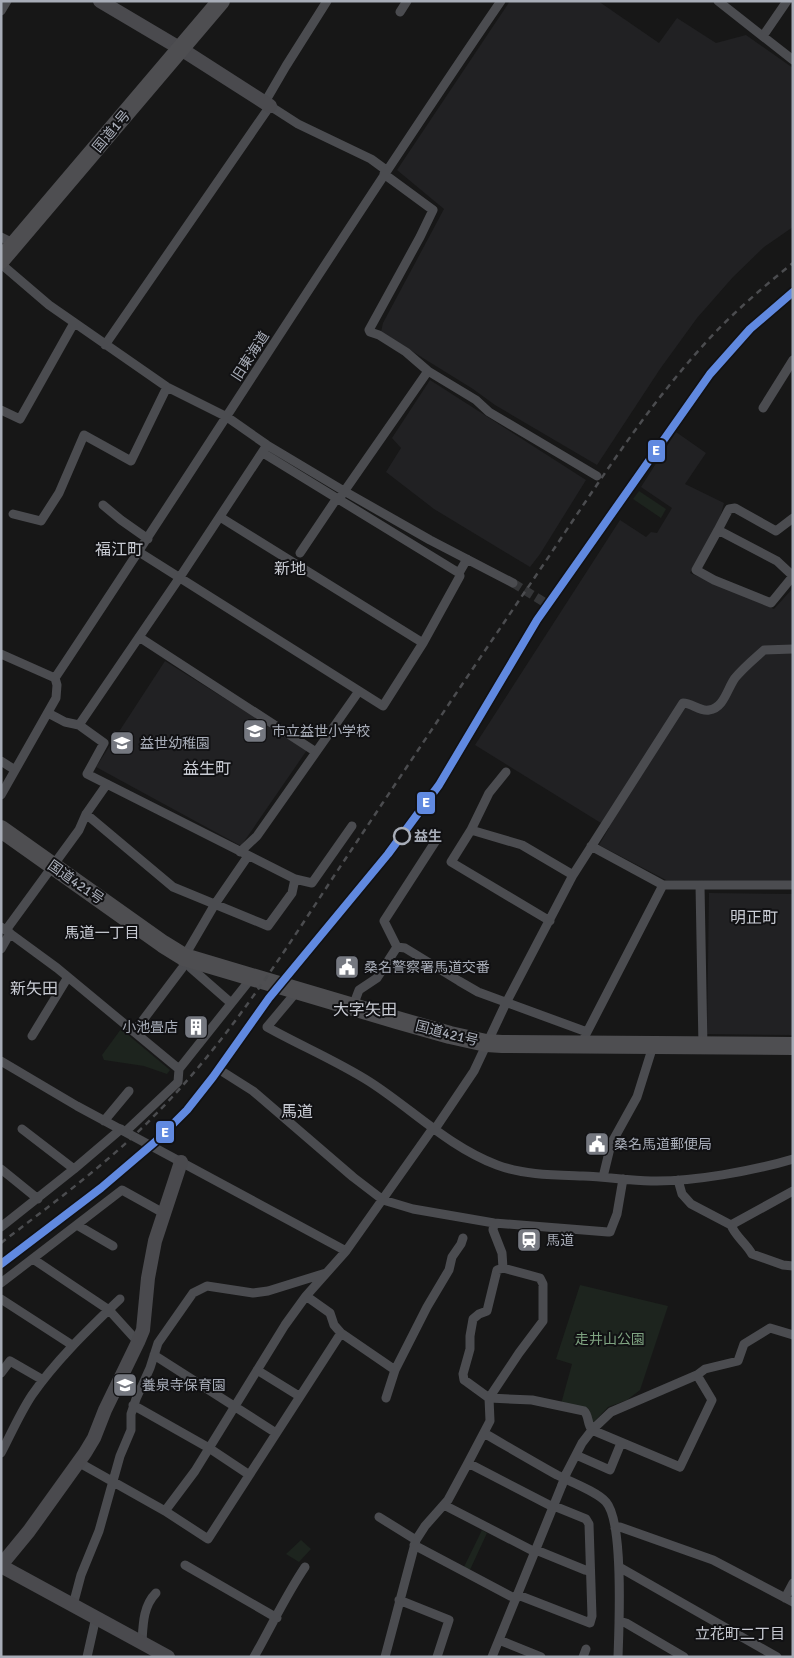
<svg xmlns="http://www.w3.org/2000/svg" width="794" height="1658" font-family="Signika,'Noto Sans JP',sans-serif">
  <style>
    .built { fill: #212123 }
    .green { fill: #1d241e }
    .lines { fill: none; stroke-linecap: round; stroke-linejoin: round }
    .street-tunnel { stroke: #343537; stroke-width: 9; stroke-dasharray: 9 4.5; stroke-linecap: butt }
    .street { stroke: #4b4c50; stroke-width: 9 }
    .secondary { stroke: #4a4a4e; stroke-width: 14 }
    .highway { stroke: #4e4e51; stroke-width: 18 }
    .rail { stroke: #4b4c4f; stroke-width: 2.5; stroke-dasharray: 6 5; stroke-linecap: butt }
    .street-bridge { stroke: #4b4c50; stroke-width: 9 }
    .rail-1-casing { stroke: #111113; stroke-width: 11 }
    .rail-1 { stroke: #6089e0; stroke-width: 8 }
    .stop-dot { fill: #111113; stroke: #a8adb8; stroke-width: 2.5 }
    .labels { text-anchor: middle; stroke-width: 4; stroke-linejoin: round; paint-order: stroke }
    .street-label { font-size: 14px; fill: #a8adb8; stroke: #111113 }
    .poi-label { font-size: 14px; fill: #a8adb8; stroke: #111113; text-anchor: start }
    .stop-label { font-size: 14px; font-weight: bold; fill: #a8adb8; stroke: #111113; text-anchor: start }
    .park-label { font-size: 14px; fill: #7fa381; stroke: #111113 }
    .neighbourhood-label { font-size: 15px; fill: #c9ccd4; stroke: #111113 }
    .quarter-label { font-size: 16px; fill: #c9ccd4; stroke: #111113 }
    .line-badge { stroke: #111113; stroke-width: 2 }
    .badge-label { font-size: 14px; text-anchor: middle; font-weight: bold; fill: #fff }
  </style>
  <rect width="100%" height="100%" fill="#171717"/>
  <path class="built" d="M 510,1 L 598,1 L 659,43 L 677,18 L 716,43 L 746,35 L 793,68 L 793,227 L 764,247 L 733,277 L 697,318 L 660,369 L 597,465 L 495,405 L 473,389 L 381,332 L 383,323 L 444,209 L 397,170 Z
    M 430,380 L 586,480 L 540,554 L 530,567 L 434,509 L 386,472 L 401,448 L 392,438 Z
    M 676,432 L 706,453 L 685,484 L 724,503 L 720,518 L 690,573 L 774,609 L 793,588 L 793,882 L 666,880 L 599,845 L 609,828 L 475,745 L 620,520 L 646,537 L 651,532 L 657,533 L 672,508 L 641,487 Z
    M 165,661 L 307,750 L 241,846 L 96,767 Z
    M 709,893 L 793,894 L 793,1035 L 707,1034 Z"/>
  <path class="green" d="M 639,491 L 666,509 L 661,518 L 633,499 Z
    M 121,1029 L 170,1070 L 167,1074 L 144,1066 L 104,1060 L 102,1055 Z
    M 580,1285 L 668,1306 L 640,1390 L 627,1400 L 608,1407 L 592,1424 L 589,1409 L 561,1404 L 572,1364 L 556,1359 Z
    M 482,1530 L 487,1533 L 469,1572 L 463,1569 Z
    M 301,1540 L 311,1549 L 299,1562 L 286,1554 Z"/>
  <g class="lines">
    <path class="street-tunnel" d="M 513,583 L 552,607"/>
    <path class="street" d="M 718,1 L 793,60
      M 1,11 L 7,1
      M 400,12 L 407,1
      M 763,36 L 787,1
      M 265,102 L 286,66 L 327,1
      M 384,174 L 433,210 L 420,237 L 369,330 L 370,332 L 379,335 L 406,352 L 428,371 L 476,400 L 489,412 L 597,476
      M 1,237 L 15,244
      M 1,264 L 49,305 L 167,387 L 227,417 L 267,445 L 344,491 L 430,540 L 513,583
      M 105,345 L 270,106 L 298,124 L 371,159 L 386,170
      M 763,408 L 793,360
      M 1,410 L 20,419 L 74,323
      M 263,453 L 459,573 L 467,559
      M 341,496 L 428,371
      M 103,505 L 121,520 L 148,539
      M 13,514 L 41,521 L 59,493 L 84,435 L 131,461 L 167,387
      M 220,517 L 423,643
      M 718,530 L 696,570 L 714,580 L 771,603 L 793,576
      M 139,552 L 383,706 L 423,643 L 460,576 L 459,573
      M 300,553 L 337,498
      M 793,576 L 777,561 L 718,530 L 729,509 L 735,508 L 776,531 L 793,518
      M 139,637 L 316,752
      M 1,654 L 55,678
      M 55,678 C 205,453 348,224 501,1
      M 48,713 L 65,722 L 79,725 L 180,577 L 267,445
      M 79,725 L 104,743 L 87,774 L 295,879 L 292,893 L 268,926 L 173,887 L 86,814
      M 1,761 L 15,770
      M 1,795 L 56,698 L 57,685 L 55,678
      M 471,830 L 489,793 L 506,772
      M 591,846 L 663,885 L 793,885
      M 240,852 L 257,836 L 359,691
      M 295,879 L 312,883 L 352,826
      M 700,885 L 703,1047
      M 550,921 L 451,862 L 471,830 L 522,845 L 573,875
      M 1,927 L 57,968 L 179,1069
      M 6,930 L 79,830 L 86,814 L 107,784
      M 397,947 L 384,921 L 437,839
      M 1,949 L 10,933
      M 189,958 L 191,968 L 231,1003
      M 298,990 L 267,1027 C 301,1046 337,1061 370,1082 C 412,1109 449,1147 497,1165 C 524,1175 554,1175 583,1176 C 605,1177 628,1180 651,1181 C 692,1182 753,1171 793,1159
      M 353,1006 L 359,990 L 377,978 L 397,947 L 405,948 L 459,981 L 478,992 L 587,1032
      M 134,1032 L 183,967 L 184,957 L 215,904 L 248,856
      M 32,1036 L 68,977
      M 585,1036 L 663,885
      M 1,1061 L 77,1106 L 346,1251
      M 223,1072 L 253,1091 L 353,1177 L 383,1200 L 413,1209 L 494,1223 L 608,1232
      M 104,1121 L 129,1091
      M 22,1129 L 74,1169 L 121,1129
      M 125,1132 L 178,1082 L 179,1069 L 253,976
      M 1,1169 L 38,1199
      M 603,1177 L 611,1144 L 637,1097 L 653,1046
      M 678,1180 L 682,1194 L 691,1204 L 731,1225 C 735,1236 746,1243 752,1254 L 783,1265 L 793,1266
      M 77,1225 L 113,1246
      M 731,1225 L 793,1191
      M 1,1227 L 74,1169
      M 610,1232 L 617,1214 L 623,1179
      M 33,1259 L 109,1310 L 138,1342
      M 503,1268 L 497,1270 L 487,1311 L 479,1314 L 473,1319 L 470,1336 L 470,1349 L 463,1374 L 464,1380 L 467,1382 L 489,1398 L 532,1400 L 584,1411 C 589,1415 587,1424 592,1430 L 680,1467 L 712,1400 L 697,1375 L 611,1412 L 592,1430 L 582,1443 L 566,1474
      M 1,1283 L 122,1190 L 158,1210
      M 306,1296 L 330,1313 L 334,1325 L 341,1333 L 395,1370
      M 1,1299 L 72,1345
      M 154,1355 L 276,1433
      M 257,1370 L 299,1396
      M 1,1373 L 10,1361 L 43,1380
      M 697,1375 L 705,1369 L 738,1361 L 744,1344 L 770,1328 L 793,1335
      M 386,1398 L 395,1370 L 427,1307 L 449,1270 L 452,1257 L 461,1244 L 463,1238
      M 133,1405 L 209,1448 L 248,1474
      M 484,1433 C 508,1447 532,1461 557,1475 C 569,1481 598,1492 606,1502 C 624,1522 619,1628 618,1657
      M 1,1453 C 11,1434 20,1413 32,1395 C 57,1359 89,1329 120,1299
      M 576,1455 L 610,1470 L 621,1443
      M 78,1462 L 165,1511 L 208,1539 L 341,1333
      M 468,1463 L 553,1507
      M 444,1505 L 535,1552
      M 165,1511 L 195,1471 L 285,1325 L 306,1296 L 346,1251 L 433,1128 L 437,1126 L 474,1071 L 506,1003 L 573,875 L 683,703 C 692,703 700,712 709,710 C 724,708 727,689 735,678 C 743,668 754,659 764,650 L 793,649
      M 379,1517 L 416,1540
      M 615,1528 L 620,1527 L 713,1560 L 793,1602
      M 414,1545 L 516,1599
      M 536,1550 L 585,1570 L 590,1571
      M 185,1565 L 277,1618
      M 619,1567 L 777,1657
      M 518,1595 L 590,1623 L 592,1616 L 589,1524 L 586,1519 L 554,1506
      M 785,1598 L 793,1583
      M 399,1600 L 449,1620 L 437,1657
      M 73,1605 L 81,1575 L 99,1531 L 120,1456 L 131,1430 L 131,1414 L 136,1399 L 150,1368 L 158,1343 L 193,1293 L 207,1286 L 253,1293 L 268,1291 L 326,1273
      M 619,1621 L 626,1623 L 684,1657
      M 499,1640 L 541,1657
      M 142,1642 C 143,1625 143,1606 156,1593
      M 87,1657 L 96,1617
      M 254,1657 C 271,1627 286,1595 305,1567
      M 385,1657 L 416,1540 L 425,1526 L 448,1500 L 468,1463 L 490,1421 L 489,1398 L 519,1353 L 543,1321 L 543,1284 L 540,1278 L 503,1268 L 502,1253 L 493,1230 L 494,1223
      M 492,1657 L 562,1485
      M 583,1657 L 586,1649"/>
    <path class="secondary" d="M 100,1 L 181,49 L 270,106
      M 1,1565 L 29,1531 L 85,1453 L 94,1438 L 105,1410 L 138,1342 L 143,1330 L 148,1278 L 155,1241 L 181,1162
      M 1,1566 L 168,1657"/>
    <path class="highway" d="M 1,260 L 221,1
      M 1,829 L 163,944 L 184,957 L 397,1020 L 450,1035 L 486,1043 L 502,1044 L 793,1046"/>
    <path class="rail" d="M 1,1243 C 53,1203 107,1164 153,1117 C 225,1045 280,958 336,873 C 402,774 468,675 535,577 C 590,496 642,412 708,340 C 734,312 763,287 793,263"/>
    <path class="street-bridge" d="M 562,1485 L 566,1474"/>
    <defs>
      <path id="rail-1" d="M 1,1264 L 101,1188 L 155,1142 L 187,1110 L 213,1077 L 269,998 L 388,854 L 439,785 L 537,620 L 710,374 L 750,329 L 793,292"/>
    </defs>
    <use href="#rail-1" class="rail-1-casing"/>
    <use href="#rail-1" class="rail-1"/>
  </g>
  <defs>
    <symbol id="school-square" viewBox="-11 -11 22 22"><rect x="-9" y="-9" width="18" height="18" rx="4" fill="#757880" stroke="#111113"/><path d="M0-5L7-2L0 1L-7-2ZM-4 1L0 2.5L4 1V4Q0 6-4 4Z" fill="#fff"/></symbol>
    <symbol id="civic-square" viewBox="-11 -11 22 22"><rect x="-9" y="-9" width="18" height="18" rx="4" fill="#757880" stroke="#111113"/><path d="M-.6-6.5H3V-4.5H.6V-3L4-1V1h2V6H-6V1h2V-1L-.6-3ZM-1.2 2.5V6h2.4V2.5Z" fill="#fff"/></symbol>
    <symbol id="building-square" viewBox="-11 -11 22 22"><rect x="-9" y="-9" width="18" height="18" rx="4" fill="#757880" stroke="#111113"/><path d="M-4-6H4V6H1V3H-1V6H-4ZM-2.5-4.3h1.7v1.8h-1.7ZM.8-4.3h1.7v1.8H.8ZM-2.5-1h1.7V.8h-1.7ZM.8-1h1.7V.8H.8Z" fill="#fff"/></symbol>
    <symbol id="station-square" viewBox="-11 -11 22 22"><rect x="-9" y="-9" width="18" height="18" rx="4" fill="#757880" stroke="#111113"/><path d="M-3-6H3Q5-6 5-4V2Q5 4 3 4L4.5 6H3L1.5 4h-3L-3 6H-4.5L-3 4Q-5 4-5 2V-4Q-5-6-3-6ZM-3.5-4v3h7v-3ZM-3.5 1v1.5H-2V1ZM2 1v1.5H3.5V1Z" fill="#fff"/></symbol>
  </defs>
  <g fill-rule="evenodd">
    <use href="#school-square" x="241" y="717" width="28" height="28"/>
    <use href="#school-square" x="108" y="729" width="28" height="28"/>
    <use href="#civic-square" x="333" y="953" width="28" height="28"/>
    <use href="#building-square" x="182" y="1013" width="28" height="28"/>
    <use href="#civic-square" x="583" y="1130" width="28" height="28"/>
    <use href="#station-square" x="515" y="1226" width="28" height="28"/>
    <use href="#school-square" x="111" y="1371" width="28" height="28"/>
  </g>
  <circle class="stop-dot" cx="402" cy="836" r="8"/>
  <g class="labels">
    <g class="street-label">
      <text transform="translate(111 131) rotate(-50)" y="5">国道1号</text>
      <text transform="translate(250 356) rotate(-57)" y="5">旧東海道</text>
      <text transform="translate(76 882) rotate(35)" y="5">国道421号</text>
      <text transform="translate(447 1033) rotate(14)" y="5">国道421号</text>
    </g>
    <g class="poi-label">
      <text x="272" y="736">市立益世小学校</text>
      <text x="140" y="748">益世幼稚園</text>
      <text x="364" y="972">桑名警察署馬道交番</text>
      <text x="178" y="1032" text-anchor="end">小池畳店</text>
      <text x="614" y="1149">桑名馬道郵便局</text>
      <text x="546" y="1245">馬道</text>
      <text x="142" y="1390">養泉寺保育園</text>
    </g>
    <g class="stop-label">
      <text x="414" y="841">益生</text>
    </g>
    <g class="park-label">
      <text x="610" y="1344">走井山公園</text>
    </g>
    <g class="neighbourhood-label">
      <text x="102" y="938">馬道一丁目</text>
      <text x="740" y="1639">立花町二丁目</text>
    </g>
    <g class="quarter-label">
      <text x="119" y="555">福江町</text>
      <text x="290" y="574">新地</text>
      <text x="207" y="774">益生町</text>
      <text x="754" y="923">明正町</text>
      <text x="34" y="994">新矢田</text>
      <text x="365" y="1015">大字矢田</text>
      <text x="297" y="1117">馬道</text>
    </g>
  </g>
  <g class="line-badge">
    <rect x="647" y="439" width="19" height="24" rx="5" fill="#6089e0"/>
    <rect x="416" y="791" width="20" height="24" rx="5" fill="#6089e0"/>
    <rect x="155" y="1120" width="20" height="24" rx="5" fill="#6089e0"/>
  </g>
  <g class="badge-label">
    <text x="656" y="455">E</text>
    <text x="426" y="807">E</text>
    <text x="165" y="1137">E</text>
  </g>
  <rect width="794" height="1658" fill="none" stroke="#a8adb8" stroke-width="5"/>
</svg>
